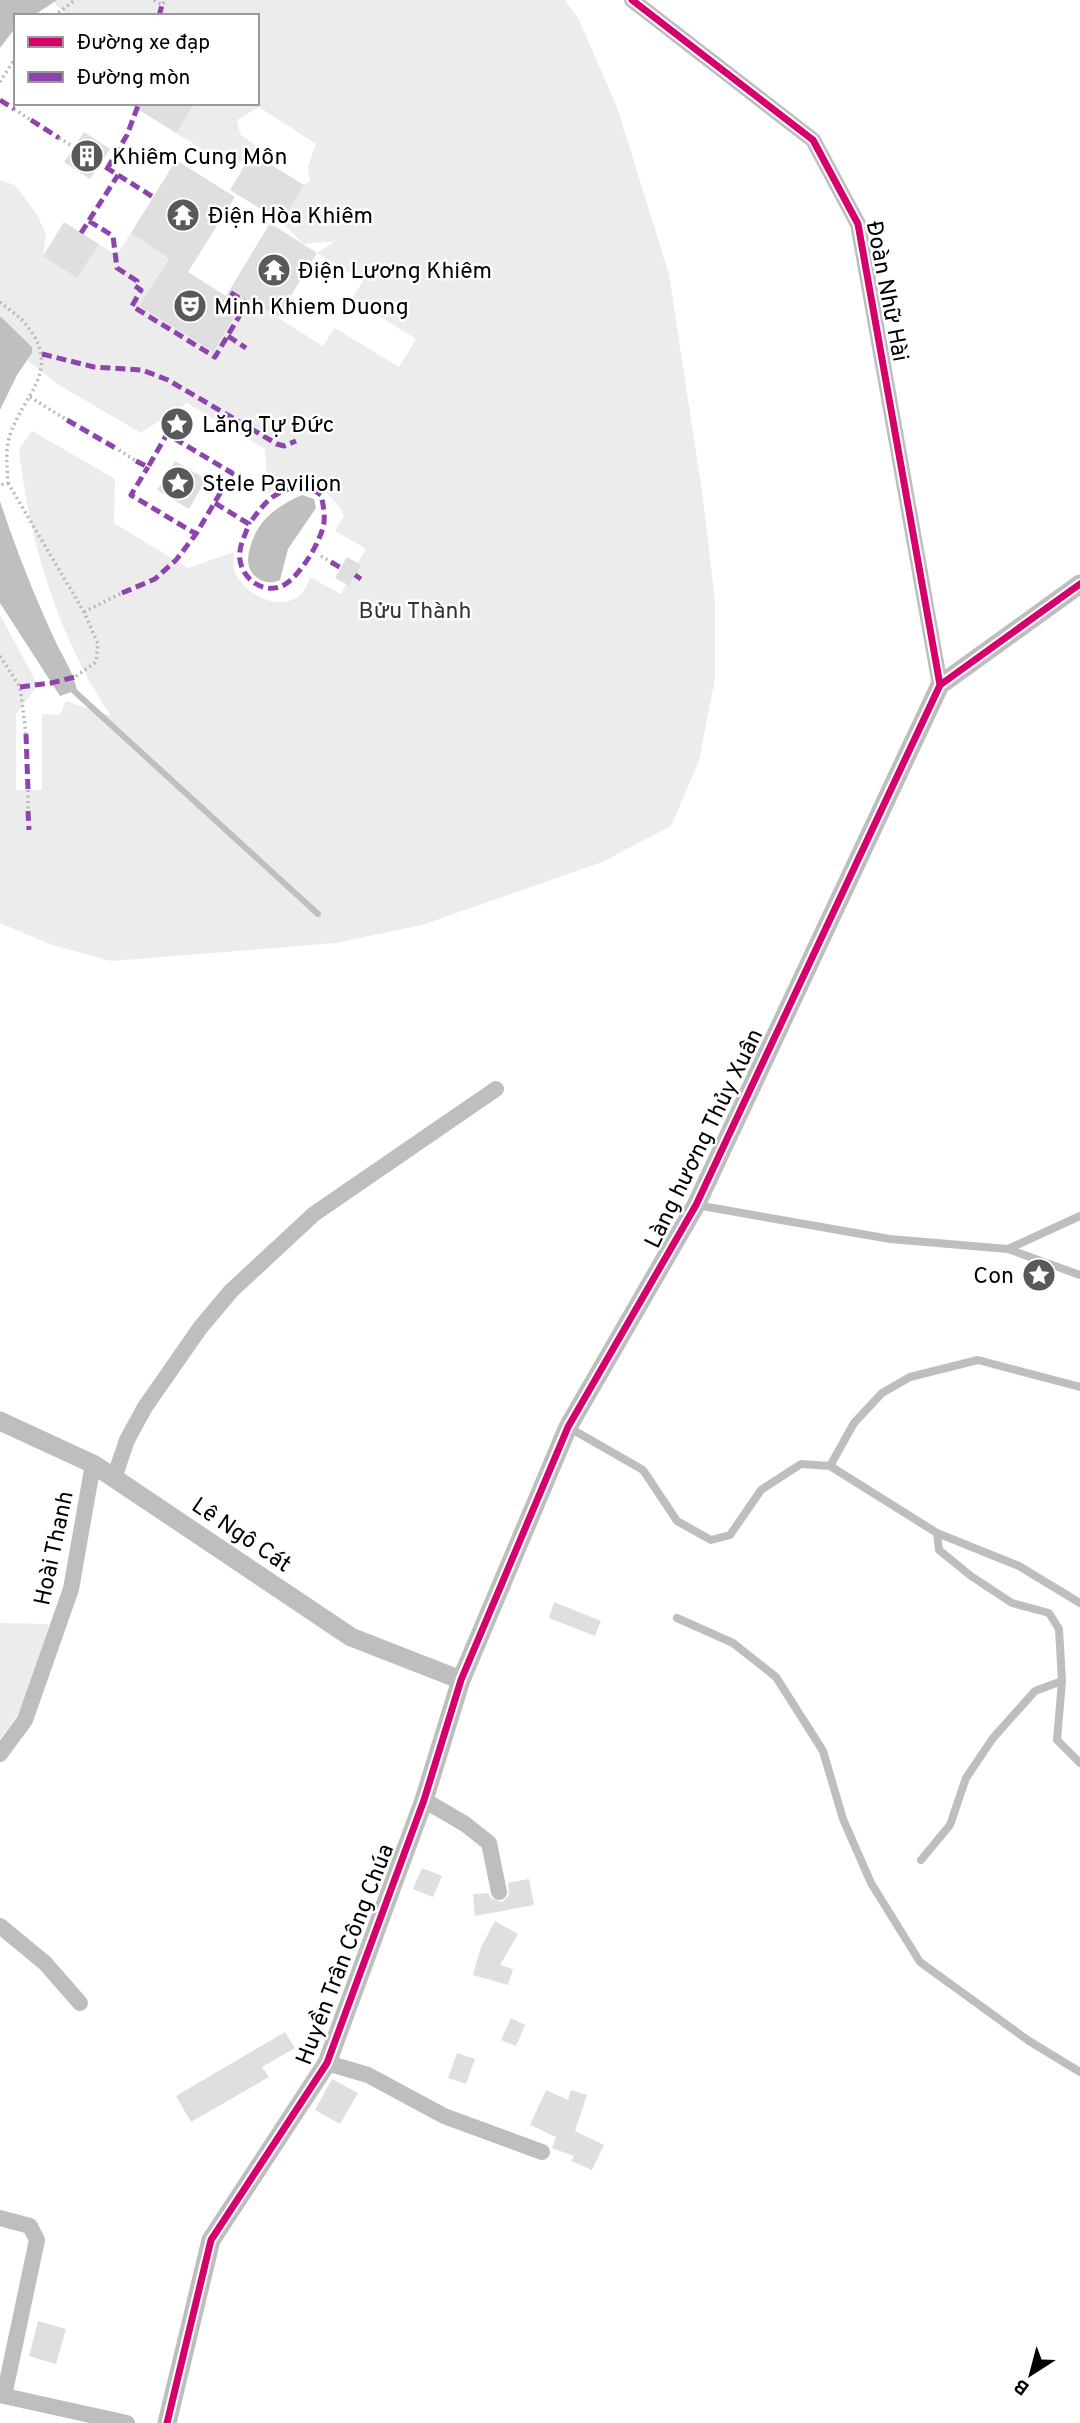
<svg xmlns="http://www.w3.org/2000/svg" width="1080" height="2423" font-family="Overpass,sans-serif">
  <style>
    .green { fill: #ececec }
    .water { fill: #bfbfbf }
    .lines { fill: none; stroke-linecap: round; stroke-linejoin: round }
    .stream { stroke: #bfbfbf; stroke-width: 6 }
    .building { fill: #dfdfdf }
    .path { stroke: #b9b9b9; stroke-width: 3.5; stroke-dasharray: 2 3.5; stroke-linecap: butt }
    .service { stroke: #bebebe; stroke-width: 8 }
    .minor { stroke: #bebebe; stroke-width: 16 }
    .tertiary { stroke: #bebebe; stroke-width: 19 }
    .quiet { stroke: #8e44ad; stroke-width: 5; stroke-dasharray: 10 5; stroke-linecap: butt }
    .cycleway-casing { stroke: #fff; stroke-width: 11 }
    .cycleway { stroke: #d6006c; stroke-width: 7 }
    .labels { text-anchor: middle; stroke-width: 5; stroke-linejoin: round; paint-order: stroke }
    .poi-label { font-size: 23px; fill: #000; stroke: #fff; text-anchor: start }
    .street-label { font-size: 23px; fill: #000; stroke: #fff }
    .park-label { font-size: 23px; fill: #333; stroke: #fff }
  </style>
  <rect width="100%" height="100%" fill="#fff"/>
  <path class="green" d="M 57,0 L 565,0 L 578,18 L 617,107 L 669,274 L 702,492 L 715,600 L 715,678 L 699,761 L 671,826 L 602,862 L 422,925 L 336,943 L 112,961 L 52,945 L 0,923 L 0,615 L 38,685 L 16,714 L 16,790 L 42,790 L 42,714 L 60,715 L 66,701 L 111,716 C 58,637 29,542 19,449 L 32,431 L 115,479 L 114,523 L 188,568 L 234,552 C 234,557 233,564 234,569 C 241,594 282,615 302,593 C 306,589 308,582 310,577 L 341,594 L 366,549 L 335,531 L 344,516 C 333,494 319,485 296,478 L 280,484 L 268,494 L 265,449 L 187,403 L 141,433 L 59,385 L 28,361 L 32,347 L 0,316 L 0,180 L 15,185 L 38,216 L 46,235 L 43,256 L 77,278 L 99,244 L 116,255 L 131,233 L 169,257 L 139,306 L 212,352 L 241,306 L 237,292 L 323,346 L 335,328 L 399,367 L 416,339 L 352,299 L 363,281 L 317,253 L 335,241 L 303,244 L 282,222 L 304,185 L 310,181 L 308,167 L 316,144 L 259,107 L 237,120 L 240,134 L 260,149 L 231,168 L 176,133 L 195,103 L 257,103 L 257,16 L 66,16 L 54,2 Z
    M 0,1623 L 49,1624 L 26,1704 L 0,1739 Z"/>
  <path class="water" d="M 0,0 L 57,0 L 33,16 L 16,16 L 16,27 L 0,48 Z
    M 0,316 L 32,347 L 32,353 L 17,375 L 0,410 Z
    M 302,495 L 314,499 L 316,508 L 288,549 L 280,580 C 266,587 249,577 248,561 C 248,550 253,537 258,529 C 267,513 286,502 302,495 Z
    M 0,501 C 15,547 33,592 53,636 C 61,654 73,671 77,690 L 60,696 L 0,603 Z"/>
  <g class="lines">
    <path class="stream" d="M 74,691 L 318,914"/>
  </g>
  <path class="building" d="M 128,103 L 195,103 L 176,133 Z
    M 84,132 L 110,149 L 90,179 L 64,162 Z
    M 252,153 L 304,185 L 282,222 L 230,190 Z
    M 176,160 L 235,197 L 188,272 L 226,296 L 270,223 L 317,253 L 278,317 L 246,298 L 213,352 L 139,306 L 169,258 L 131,233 Z
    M 64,222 L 99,244 L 77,278 L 43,256 Z
    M 175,461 L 206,479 L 189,509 L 157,490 Z
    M 347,557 L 361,565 L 349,586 L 335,578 Z
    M 554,1602 L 601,1621 L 595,1636 L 549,1618 Z
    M 422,1868 L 442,1876 L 433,1897 L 413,1889 Z
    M 529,1879 L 534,1905 L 475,1916 L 473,1894 L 488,1893 L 492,1899 L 502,1902 L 509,1895 L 508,1883 Z
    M 495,1921 L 518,1934 L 500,1965 L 513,1969 L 508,1985 L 473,1975 L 481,1947 Z
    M 511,2018 L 525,2025 L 516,2046 L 501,2040 Z
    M 285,2032 L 295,2048 L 262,2067 L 269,2077 L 191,2122 L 176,2096 Z
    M 457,2053 L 475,2059 L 466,2084 L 448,2078 Z
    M 332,2079 L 358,2093 L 340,2124 L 315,2110 Z
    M 546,2090 L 568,2100 L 571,2090 L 587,2095 L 575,2131 L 604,2145 L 592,2170 L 571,2161 L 574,2156 L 552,2148 L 556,2137 L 530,2125 Z
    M 38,2321 L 66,2329 L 56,2364 L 29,2356 Z"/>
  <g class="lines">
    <path class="path" d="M 154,0 L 162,5 L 166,0
      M 54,16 L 75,0
      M 0,82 L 16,57
      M 14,109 L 31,120
      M 59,138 L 74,147
      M 0,302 C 9,310 21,317 28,327 C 62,371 23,395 10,435 C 5,451 7,466 8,483 L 0,485
      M 30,397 L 67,420
      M 119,450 L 136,461
      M 8,483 L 84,612 L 98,644 L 96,662 L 75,677
      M 321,556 L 331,562
      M 84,612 L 122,593
      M 0,656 L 20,687 L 26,734
      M 28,790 L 28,811"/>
    <path class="service" d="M 696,1205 L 890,1239 L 1008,1249 L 1080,1275
      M 1008,1249 L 1080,1216
      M 568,1427 L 643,1470 L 677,1521 L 711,1540 L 730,1535 L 761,1490 L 801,1464 L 830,1466 L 937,1533 L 1019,1566 L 1080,1603
      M 830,1466 L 854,1423 L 882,1393 L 910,1377 L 978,1360 L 1080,1387
      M 937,1533 L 939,1550 L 971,1576 L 1012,1603 L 1049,1613 L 1059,1629 L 1062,1681 L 1057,1740 L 1080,1763
      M 677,1618 L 733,1643 L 776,1677 L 823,1751 L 843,1819 L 871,1883 L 920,1962 L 1029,2041 L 1080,2072
      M 921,1860 L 950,1825 L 966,1778 L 993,1738 L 1035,1691 L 1062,1681"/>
    <path class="minor" d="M 632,0 L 813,140 L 858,224 L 940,685
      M 114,1478 L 127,1440 L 145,1407 L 200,1328 L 231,1291 L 314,1214 L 496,1089
      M 0,1754 L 25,1720 L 71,1589 L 93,1464
      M 424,1800 L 465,1824 L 489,1843 L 499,1892
      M 0,1926 L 45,1963 L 80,2003
      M 327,2063 L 368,2075 L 444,2116 L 542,2152
      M 0,2218 L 30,2226 L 37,2240 L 4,2396
      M 0,2395 L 127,2423"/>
    <path class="tertiary" d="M 0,1421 L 93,1464 L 351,1637 L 461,1680
      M 167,2423 L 211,2240 L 327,2063 L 424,1800 L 461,1680 L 568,1427 L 696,1205 L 940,685 L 1080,584"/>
    <path class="quiet" d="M 159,16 L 162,5
      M 0,100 L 14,109
      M 31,120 L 59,138
      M 80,151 L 153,197
      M 107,169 L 127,135 L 139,103
      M 89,221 L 113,236 L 117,268 L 137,281 L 135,286 L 141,290 L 132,306 L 215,357 L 247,303 L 228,291
      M 81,233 L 118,175
      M 228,336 L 246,348
      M 42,354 L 94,367 L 142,370 L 168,380 L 277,444 L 284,446 L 296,441
      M 67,420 L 119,450
      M 136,461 L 148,467 L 167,434 L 232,473 L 196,534 L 131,495 L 148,467
      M 215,503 L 249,524 C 245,536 238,547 240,560 C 243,581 266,595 284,585 C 300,576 322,540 324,522 C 325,513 323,504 321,495 L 307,485 C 275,490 268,498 249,524
      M 331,562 L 341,568
      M 355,575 L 361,579
      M 122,593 L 155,579 L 176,560 L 196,534
      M 20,687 L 51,683 L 75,677
      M 26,734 L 28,790
      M 28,811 L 29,830"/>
    <defs>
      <path id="cycleway" d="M 632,0 L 813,140 L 858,224 L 940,685
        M 167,2423 L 211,2240 L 327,2063 L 424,1800 L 461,1680 L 568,1427 L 696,1205 L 940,685 L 1080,584"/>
    </defs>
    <use href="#cycleway" class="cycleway-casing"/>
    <use href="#cycleway" class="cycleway"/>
  </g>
  <defs>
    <symbol id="building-disc" viewBox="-11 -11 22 22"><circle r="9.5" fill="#595959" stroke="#fff"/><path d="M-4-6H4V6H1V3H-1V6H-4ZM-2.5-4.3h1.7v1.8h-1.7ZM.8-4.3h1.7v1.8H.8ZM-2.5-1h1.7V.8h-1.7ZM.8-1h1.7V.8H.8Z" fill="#fff"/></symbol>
    <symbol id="temple-disc" viewBox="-11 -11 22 22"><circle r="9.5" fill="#595959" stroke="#fff"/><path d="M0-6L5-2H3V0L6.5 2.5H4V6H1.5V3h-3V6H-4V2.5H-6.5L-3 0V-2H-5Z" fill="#fff"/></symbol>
    <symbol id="theatre-disc" viewBox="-11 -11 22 22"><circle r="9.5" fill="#595959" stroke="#fff"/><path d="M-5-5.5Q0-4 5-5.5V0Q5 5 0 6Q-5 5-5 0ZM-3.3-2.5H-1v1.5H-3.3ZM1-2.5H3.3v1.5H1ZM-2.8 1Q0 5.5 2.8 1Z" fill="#fff"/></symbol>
    <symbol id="sight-disc" viewBox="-11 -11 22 22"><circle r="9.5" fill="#595959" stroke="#fff"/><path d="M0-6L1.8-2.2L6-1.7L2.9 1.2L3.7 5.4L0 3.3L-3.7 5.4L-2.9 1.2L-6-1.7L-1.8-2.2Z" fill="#fff"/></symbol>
  </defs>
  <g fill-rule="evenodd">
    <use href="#building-disc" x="68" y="137" width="38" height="38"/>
    <use href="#temple-disc" x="164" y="196" width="38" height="38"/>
    <use href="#temple-disc" x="255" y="251" width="38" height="38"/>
    <use href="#theatre-disc" x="171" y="287" width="38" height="38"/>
    <use href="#sight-disc" x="158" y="405" width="38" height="38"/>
    <use href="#sight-disc" x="159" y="464" width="38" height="38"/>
    <use href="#sight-disc" x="1020" y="1256" width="38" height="38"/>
  </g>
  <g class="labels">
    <g class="poi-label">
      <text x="112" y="164">Khiêm Cung Môn</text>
      <text x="208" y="223">Điện Hòa Khiêm</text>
      <text x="298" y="278">Điện Lương Khiêm</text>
      <text x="214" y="314">Minh Khiem Duong</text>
      <text x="202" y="432">Lăng Tự Đức</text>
      <text x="202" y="491">Stele Pavilion</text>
      <text x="1014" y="1283" text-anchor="end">Con</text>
    </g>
    <g class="street-label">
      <text transform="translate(888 291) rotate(79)" y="8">Đoàn Nhữ Hài</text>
      <text transform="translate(703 1138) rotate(-64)" y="8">Làng hương Thủy Xuân</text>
      <text transform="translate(242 1534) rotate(34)" y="8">Lê Ngô Cát</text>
      <text transform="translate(53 1548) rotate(-78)" y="8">Hoài Thanh</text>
      <text transform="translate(344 1954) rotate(-69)" y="8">Huyền Trân Công Chúa</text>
    </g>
    <g class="park-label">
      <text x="415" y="618">Bửu Thành</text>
    </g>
  </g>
  <rect x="14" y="14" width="245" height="91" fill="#ffffff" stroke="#999999" stroke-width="2"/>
  <rect x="28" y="37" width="35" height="10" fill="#d6006c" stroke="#999999" stroke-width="2"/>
  <text x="77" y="49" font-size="21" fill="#000000">Đường xe đạp</text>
  <rect x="28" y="72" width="35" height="10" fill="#8e44ad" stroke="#999999" stroke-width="2"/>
  <text x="77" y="84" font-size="21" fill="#000000">Đường mòn</text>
  <g transform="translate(1031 2374) rotate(216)" stroke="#ffffff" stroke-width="5" paint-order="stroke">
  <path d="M0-5L12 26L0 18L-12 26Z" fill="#000000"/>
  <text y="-10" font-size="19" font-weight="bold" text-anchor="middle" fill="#000000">B</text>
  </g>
</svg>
